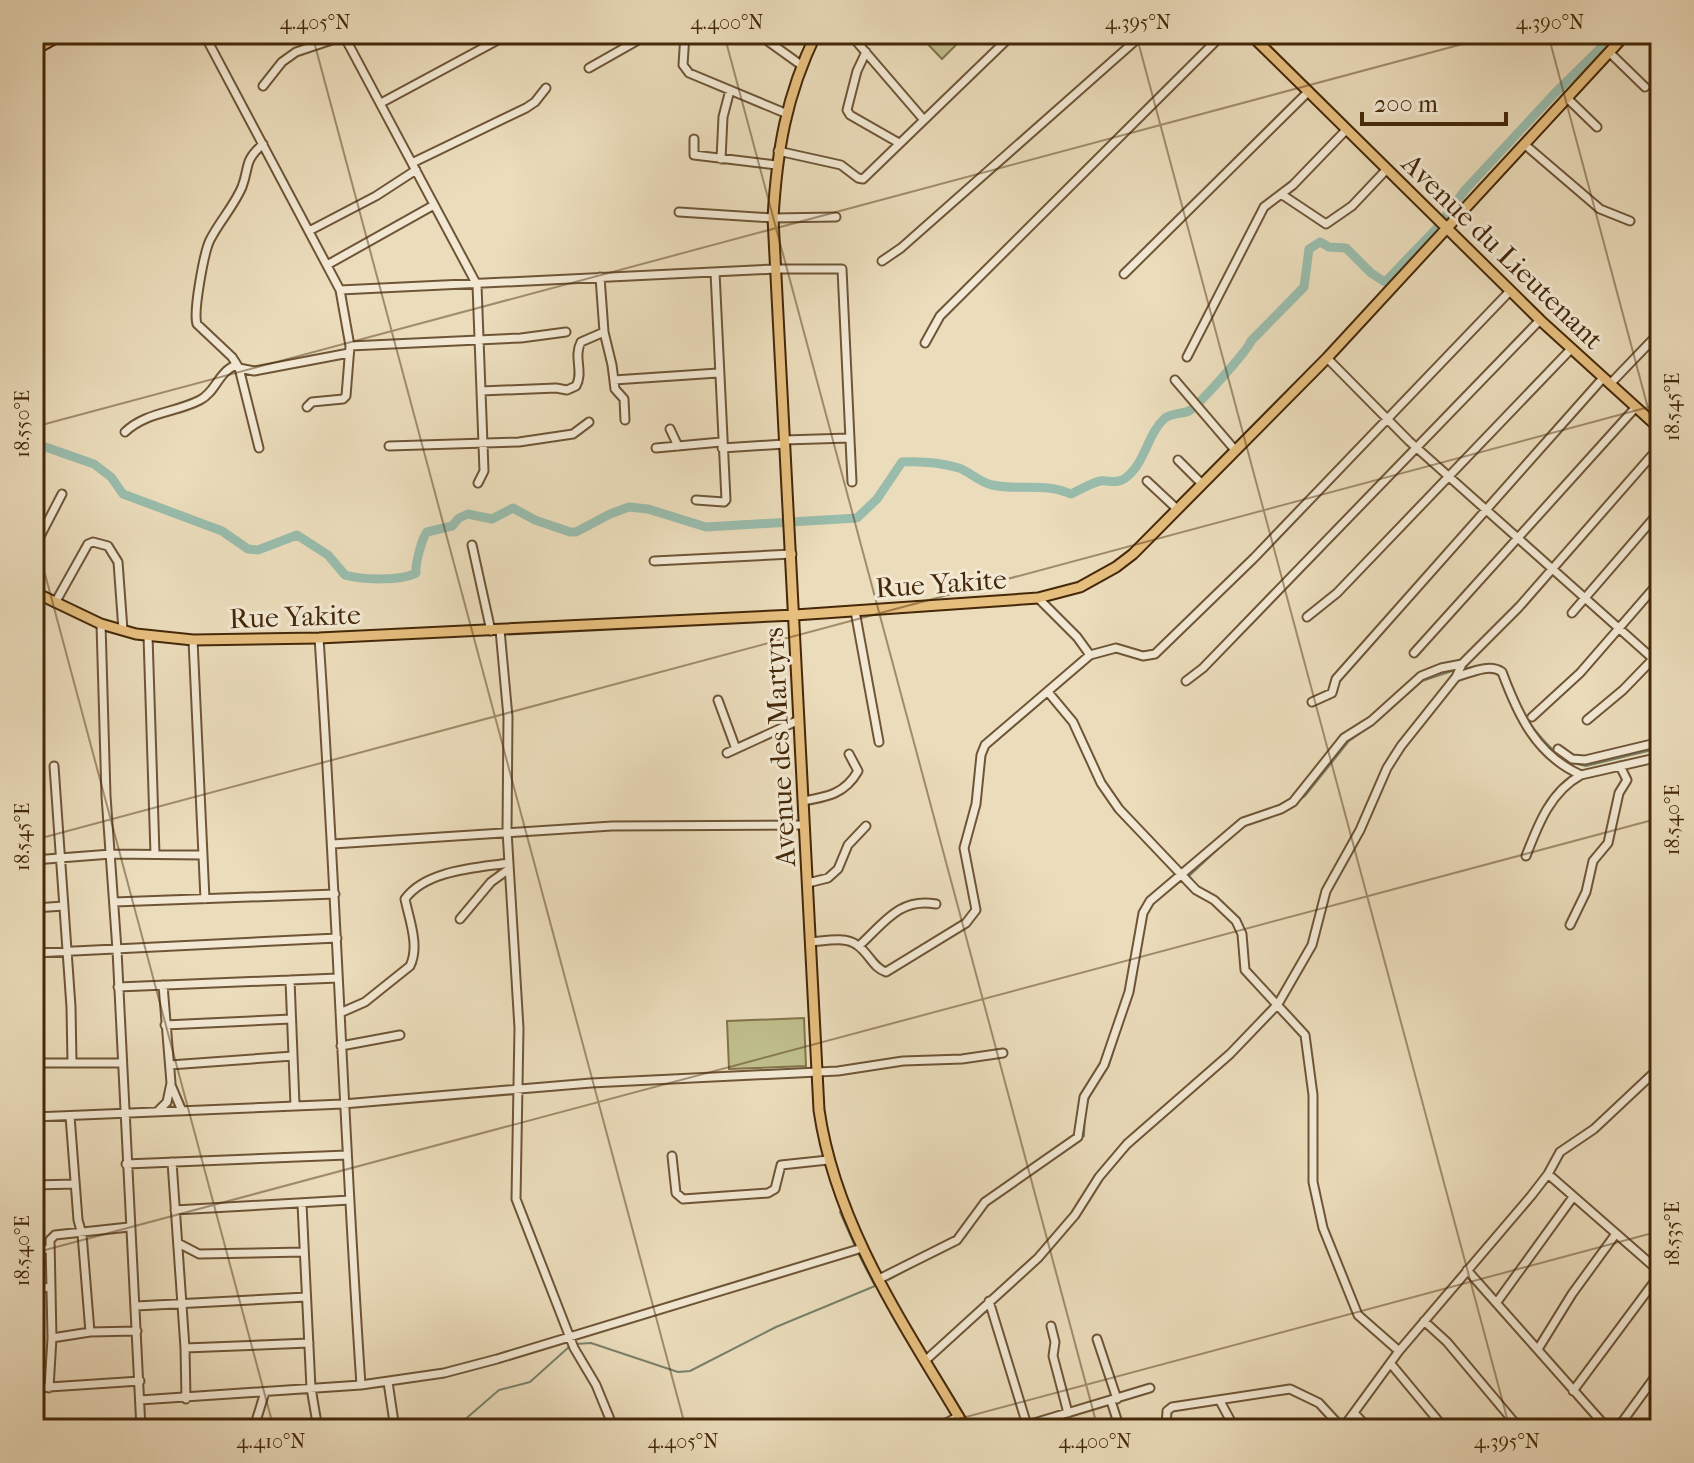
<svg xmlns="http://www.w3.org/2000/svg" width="1694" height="1463" font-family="'IM FELL French Canon',serif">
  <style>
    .green { fill: #bfbe8b; stroke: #82734a; stroke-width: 2 }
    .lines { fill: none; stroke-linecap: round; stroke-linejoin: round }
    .stream { stroke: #77816b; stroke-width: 2 }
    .river { stroke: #99bcac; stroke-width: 9 }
    .minor-casing { stroke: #6e5536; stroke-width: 11 }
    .major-casing { stroke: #442809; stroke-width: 13 }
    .minor { stroke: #f2e8d3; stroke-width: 7 }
    .major { stroke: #e6be7e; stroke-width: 9 }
    .ticks { fill: none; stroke: #442809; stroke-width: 2; stroke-opacity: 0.45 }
    .labels { text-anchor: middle; stroke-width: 6; stroke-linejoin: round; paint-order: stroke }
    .street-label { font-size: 28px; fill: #442809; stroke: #f2e8d3 }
    .neatline { fill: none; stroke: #442809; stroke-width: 3 }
    .ticks-label { font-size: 20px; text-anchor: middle; fill: #442809 }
  </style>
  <rect width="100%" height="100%" fill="#ebdcbb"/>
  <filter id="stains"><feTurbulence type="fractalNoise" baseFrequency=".0025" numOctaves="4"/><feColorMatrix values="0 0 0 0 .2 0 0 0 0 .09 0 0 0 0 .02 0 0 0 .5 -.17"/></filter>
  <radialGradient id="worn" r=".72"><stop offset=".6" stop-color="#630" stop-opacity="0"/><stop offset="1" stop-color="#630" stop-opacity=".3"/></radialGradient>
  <path class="green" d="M 922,34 L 945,34 L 956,45 L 942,59 L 920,36 Z
    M 804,1018 L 806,1066 L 729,1069 L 727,1021 Z"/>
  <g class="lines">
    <path class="stream" d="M 1461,669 L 1491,664 L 1498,666
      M 1529,723 C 1546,743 1559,762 1586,766 L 1660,748
      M 1281,813 L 1305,796 L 1349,741 L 1377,721 L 1422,681 L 1455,670
      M 1188,877 L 1236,832
      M 1162,896 L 1182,880
      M 1134,983 L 1139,954
      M 1051,1160 L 1084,1136 L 1085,1109 L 1091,1092 L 1109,1065 L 1122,1024
      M 986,1206 L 1000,1196
      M 840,1212 L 855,1246
      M 962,1239 L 975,1221
      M 888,1280 L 940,1252
      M 576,1344 L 591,1343 L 678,1372 L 690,1371 L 776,1327 L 875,1286 L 858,1253
      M 454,1429 L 499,1390 L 530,1382 L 570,1346"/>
    <path class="river" d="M 34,443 L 94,464 L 111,477 L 123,494 L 222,531 L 248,549 L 258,550 L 297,535 L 328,555 L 345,575 C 361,580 401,581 416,573 C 415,564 422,538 427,532 L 452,526 L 459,518 L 468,514 L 492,519 L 513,508 L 535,520 L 570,532 L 576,532 L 610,514 L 629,507 L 648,509 L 706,527 L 857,518 L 877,499 L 902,462 C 920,461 942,463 959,468 C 970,472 979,482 992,485 C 1020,491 1044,482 1071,494 C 1080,490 1091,483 1100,481 C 1109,480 1116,484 1124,479 C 1146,464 1146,435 1165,418 C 1172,413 1182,414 1189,411 C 1198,406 1248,350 1251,341 L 1304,287 L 1309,249 L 1320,242 L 1329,247 L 1346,248 L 1371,273 L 1385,282 L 1437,228 L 1465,190 L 1555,93 L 1615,34"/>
    <defs>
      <path id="minor" d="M 204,34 L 340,290 L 775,269 L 842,269 L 852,482
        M 343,34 L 477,285 L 484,471 L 478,483
        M 685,34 L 683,65 L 689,73 L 785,113
        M 758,34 L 801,65
        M 850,34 L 924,120
        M 348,43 L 365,34
        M 866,52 L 857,71 L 847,110 L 850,115 L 899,143
        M 1609,52 L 1645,87
        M 589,68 L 649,34
        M 263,86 L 282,62 L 296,52 L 344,36
        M 1567,98 L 1597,127
        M 381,103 L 509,34
        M 694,139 L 694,155 L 776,165
        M 263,144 C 243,162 250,166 242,187 C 234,206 219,222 210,240 C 204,252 193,312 197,324 L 232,357 L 239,368 L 254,371 L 349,353
        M 1524,144 L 1600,209 L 1630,221
        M 778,151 L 841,165 L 858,178 L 863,179 L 1013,34
        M 721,159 L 723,117 L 730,90
        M 412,163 L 526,108 L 535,102 L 546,88
        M 1281,194 L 1326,224 L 1352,206 L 1386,170
        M 679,212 L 773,218 L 836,217
        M 309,231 L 376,196 L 416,170
        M 882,261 L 901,248 L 1143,34
        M 327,265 L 434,205
        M 1124,274 L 1309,91
        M 600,277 L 604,332 L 612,365 L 615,389 L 624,399 L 625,420
        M 925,343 L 940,316 L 1223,34
        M 350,346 L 521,338 L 566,332
        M 1187,357 L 1264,207 L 1293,185 L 1346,130
        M 1327,358 L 1409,441 L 1660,665
        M 239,368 L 259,448
        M 614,380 L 718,373
        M 1175,380 L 1235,450
        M 1610,384 L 1660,332
        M 481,391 L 556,388 L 567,390 L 576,386 C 584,372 573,357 581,342 L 604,332
        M 307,407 L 312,402 L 343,399 L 346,396 L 350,346 L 340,290
        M 670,429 L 678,446
        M 125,432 C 146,412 175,413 200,400 C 216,392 218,372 236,365
        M 784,440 L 850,438
        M 389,446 L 519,442 L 573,434 L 589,422
        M 656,448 L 721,442
        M 722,448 L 784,444
        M 1178,460 L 1202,484
        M 1147,481 L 1177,509
        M 696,500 L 724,502 L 726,500 L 715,272
        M 472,545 L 491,631
        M 34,548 L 62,494
        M 654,561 L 792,554
        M 1038,598 L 1077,637 L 1090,655
        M 55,603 L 88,544 L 93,542 L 108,546 L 118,562 L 123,630
        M 855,611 L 879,742
        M 1572,613 L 1660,511
        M 1307,617 L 1337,593 L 1571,349
        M 101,624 L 106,796 L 117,950 L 141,1429
        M 500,630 L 508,717 L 507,831 L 519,1028 L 516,1199 L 574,1348 L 596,1385 L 614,1429
        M 148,636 L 155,854
        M 319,638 C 336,887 344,1136 361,1385
        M 193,640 L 205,899
        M 1414,653 L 1636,407
        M 1651,656 L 1660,646
        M 1456,677 C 1470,673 1489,663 1502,672 C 1518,715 1536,755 1581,775 L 1660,757
        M 1186,681 L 1203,668 L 1540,320
        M 1048,692 L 1073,722 L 1101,783 L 1119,809 L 1196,890 L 1214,900 L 1236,921 L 1242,934 L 1245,970 L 1305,1035 L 1313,1095 L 1313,1182 L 1323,1228 L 1358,1315 L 1399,1351
        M 718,700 L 736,749
        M 1312,702 L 1332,693 L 1336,679 L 1603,378
        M 1532,717 L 1580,673 L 1660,581
        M 1587,720 L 1623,690 L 1653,659
        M 1558,749 L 1572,759 L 1585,760 L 1660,742
        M 727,753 L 799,720
        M 54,766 L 71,1007 L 72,1062
        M 803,801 C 827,797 845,794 858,771 L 849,754
        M 333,844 L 612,826 L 804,825
        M 1526,856 C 1538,825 1550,792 1581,775
        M 34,860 L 111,854 L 203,855
        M 808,883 L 828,878 L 838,869 L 848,845 L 866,826
        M 114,902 L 335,894
        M 34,908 L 64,906
        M 460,919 L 491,882 L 509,869
        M 1570,925 L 1586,892 L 1593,861 L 1608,843 L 1619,793 L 1627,780 L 1620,766
        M 811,942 C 825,941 845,936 857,945 C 869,953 873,968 886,972 L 966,923 L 976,910 L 964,848 L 976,804 L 981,755 L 985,745 L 1090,655 L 1116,648 L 1143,656 L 1155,654 L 1254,558 L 1510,291
        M 859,946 C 884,923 900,897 936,904
        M 34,953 L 337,938
        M 290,980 L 295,1105
        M 118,987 L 338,978
        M 340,1013 L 365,1002 L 410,966 C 420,946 409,919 405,899 C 426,870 476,868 509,863
        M 165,1025 L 291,1019
        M 341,1046 L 400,1035
        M 34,1063 L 122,1063
        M 170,1065 L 293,1056
        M 171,1085 L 182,1111
        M 158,1111 L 167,1102 L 171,1083 L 163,985
        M 70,1116 L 78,1220 L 82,1234 L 90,1332
        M 34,1117 L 343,1104 L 591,1083 L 838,1071 L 903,1061 L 962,1059 L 1003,1053
        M 672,1156 L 676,1193 L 683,1199 L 768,1193 L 775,1189 L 781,1165 L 828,1160
        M 172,1162 L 185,1348 L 186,1399
        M 126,1164 L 347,1155
        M 1548,1174 L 1660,1272
        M 34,1185 L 75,1184
        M 302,1204 L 311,1388 L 318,1429
        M 175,1210 L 350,1200
        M 178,1243 L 199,1254 L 304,1252
        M 34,1250 L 48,1249
        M 1467,1270 L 1608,1429
        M 879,1279 L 957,1240 L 985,1202 L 1078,1137 L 1084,1097 L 1104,1065 L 1129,992 L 1143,913 L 1150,901 L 1243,822 L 1281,809 L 1293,802 L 1344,738 L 1371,721 L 1421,676 L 1441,668 L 1462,664
        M 34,1289 L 51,1287
        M 989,1301 L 1027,1425
        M 1497,1302 L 1573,1197
        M 136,1306 L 306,1297
        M 1424,1321 L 1447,1342 L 1520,1429
        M 1051,1326 L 1055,1342 L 1053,1356 L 1068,1413
        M 52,1338 L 90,1332 L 137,1331
        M 1097,1339 L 1117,1399
        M 185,1348 L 309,1343
        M 1538,1349 L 1572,1294 L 1615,1235
        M 926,1360 L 1038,1258 L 1075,1215 L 1099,1177 L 1127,1144 L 1230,1054 L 1278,1004 L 1312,945 L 1326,891 L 1360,830 L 1387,768 L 1401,746 L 1456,677 L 1462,664 L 1519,607 L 1660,446
        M 1391,1364 L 1445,1429
        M 388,1382 L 395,1429
        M 34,1388 L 140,1381
        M 49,1388 L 52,1338 L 50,1240 L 55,1235 L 129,1227
        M 1573,1391 L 1660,1274
        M 140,1400 L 361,1385 L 444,1373 L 497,1359 L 862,1248
        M 1111,1401 L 1120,1429
        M 1220,1401 L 1235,1429
        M 1355,1414 L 1369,1429
        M 257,1429 L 256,1421 L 265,1392
        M 935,1429 L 959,1416
        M 1014,1429 L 1150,1388
        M 1160,1429 L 1166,1426 L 1167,1411 L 1172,1407 L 1290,1389 L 1319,1403 L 1342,1428
        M 1342,1429 L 1399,1351 L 1531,1196 L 1548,1174 L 1560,1152 L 1594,1129 L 1660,1067
        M 1617,1429 L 1660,1370"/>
      <path id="major" d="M 816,34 C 786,96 777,150 773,218 L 819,1110 C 836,1228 907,1329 966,1429
        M 1250,34 L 1540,320 L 1660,429
        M 34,50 L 63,34
        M 34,592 L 101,624 L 136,634 L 193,640 L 319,638 L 795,615 L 1038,598 L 1080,587 L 1116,567 L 1133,554 L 1327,358 L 1626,34"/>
    </defs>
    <use href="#minor" class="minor-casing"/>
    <use href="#major" class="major-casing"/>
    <use href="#minor" class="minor"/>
    <use href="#major" class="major"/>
  </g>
  <path class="ticks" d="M 312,34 L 686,1429M 724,34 L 1098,1429M 1136,34 L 1510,1429M 1548,34 L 1660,453M 34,427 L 1500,34M 34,533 L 274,1429M 34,840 L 1660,404M 34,1253 L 1660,818M 921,1429 L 1660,1231"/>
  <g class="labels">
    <g class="street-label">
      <text transform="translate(1503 251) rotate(44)" y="10">Avenue du Lieutenant</text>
      <text transform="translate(941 583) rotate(-4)" y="10">Rue Yakite</text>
      <text transform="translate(295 616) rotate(-2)" y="10">Rue Yakite</text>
      <text transform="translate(779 747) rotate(-93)" y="10">Avenue des Martyrs</text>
    </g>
  </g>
  <rect width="1694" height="1463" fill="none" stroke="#ebdcbb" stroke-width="88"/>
  <path d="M1362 112v12h144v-12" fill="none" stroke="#442809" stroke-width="4"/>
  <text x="1374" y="112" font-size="24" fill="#442809" stroke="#f2e8d3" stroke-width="6" paint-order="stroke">200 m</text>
  <rect x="44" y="44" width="1606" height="1375" class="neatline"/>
  <g class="ticks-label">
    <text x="315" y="29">4.405°N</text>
    <text x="727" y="29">4.400°N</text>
    <text x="1138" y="29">4.395°N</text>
    <text x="1550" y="29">4.390°N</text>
    <text transform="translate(1672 407) rotate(-90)" y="7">18.545°E</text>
    <text transform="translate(22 424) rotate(-90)" y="7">18.550°E</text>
    <text transform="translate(1672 820) rotate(-90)" y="7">18.540°E</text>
    <text transform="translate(22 837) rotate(-90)" y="7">18.545°E</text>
    <text transform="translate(1672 1234) rotate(-90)" y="7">18.535°E</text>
    <text transform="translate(22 1251) rotate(-90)" y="7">18.540°E</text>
    <text x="271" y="1448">4.410°N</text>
    <text x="683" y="1448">4.405°N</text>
    <text x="1095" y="1448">4.400°N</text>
    <text x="1507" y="1448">4.395°N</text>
  </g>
  <rect width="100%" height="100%" filter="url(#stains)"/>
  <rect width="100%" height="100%" fill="url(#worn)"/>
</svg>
